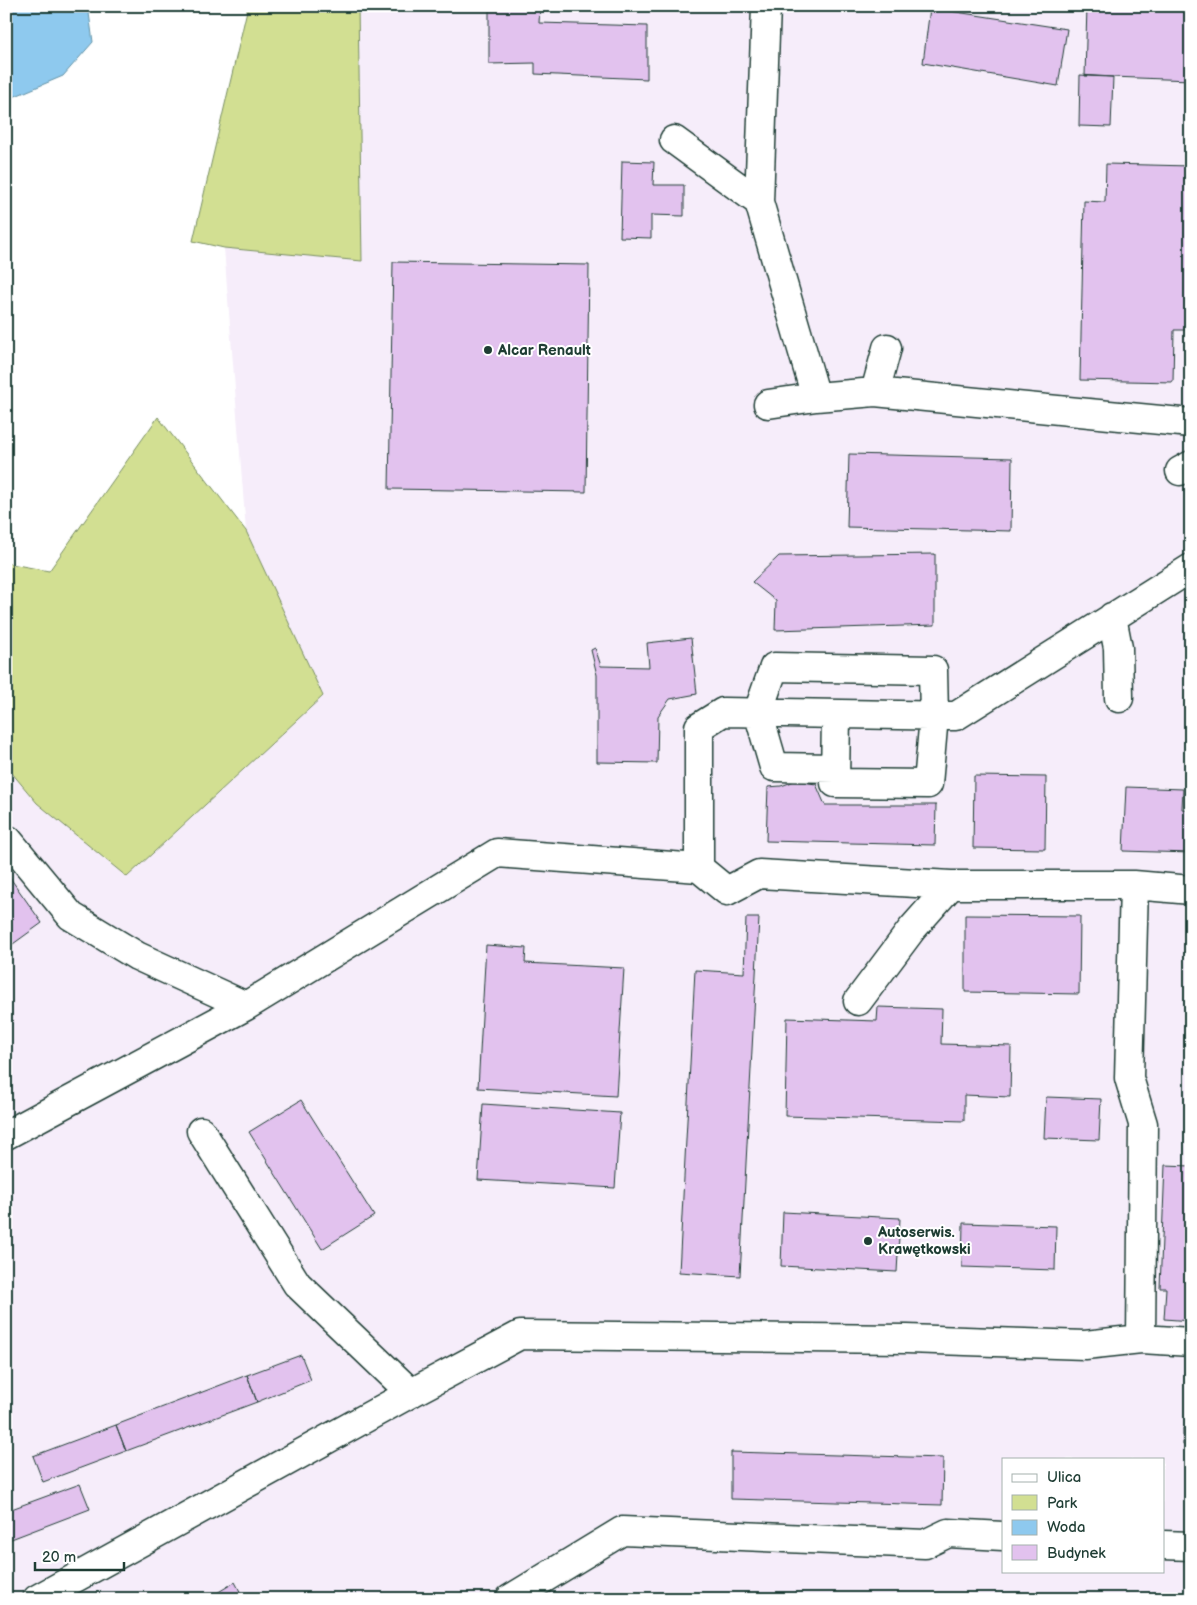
<svg xmlns="http://www.w3.org/2000/svg" width="1197" height="1605" font-family="'Balsamiq Sans',sans-serif">
  <style>
    .built { fill: #f6edfa; fill-rule: evenodd }
    .green { fill: #d2df92; stroke: #788e63 }
    .water { fill: #8ec9ee; stroke: #6291a4 }
    .building { fill: #e2c2ee; stroke: #1f3d34 }
    .lines { fill: none; stroke-linecap: round; stroke-linejoin: round }
    .minor-casing { stroke: #1f3d34; stroke-width: 31 }
    .minor { stroke: #fff; stroke-width: 28 }
    .poi-dot { fill: #1f3d34; stroke: #fff; stroke-width: 2 }
    .labels { text-anchor: middle; stroke-width: 4; stroke-linejoin: round; paint-order: stroke }
    .poi-label { font-size: 15px; font-weight: bold; fill: #1f3d34; stroke: #fff; text-anchor: start }
  </style>
  <rect width="100%" height="100%" fill="#fff"/>
  <filter id="ink" filterUnits="userSpaceOnUse"><feTurbulence type="fractalNoise" baseFrequency=".02" numOctaves="2"/><feDisplacementMap in="SourceGraphic" scale="10" xChannelSelector="R" yChannelSelector="G"/><feConvolveMatrix kernelMatrix="1 2 1 2 8 2 1 2 1" color-interpolation-filters="sRGB"/></filter>
  <g filter="url(#ink)">
    <path class="built" d="M 358,6 L 1191,6 L 1191,1599 L 6,1599 L 6,766 L 37,803 L 323,696 L 246,531 L 224,248 L 362,261 ZM 1003,1459 L 1163,1459 L 1163,1571 L 1003,1571 Z"/>
    <path class="green" d="M 248,6 L 358,6 L 362,261 L 224,248 L 193,241 Z
      M 158,417 L 246,531 L 323,696 L 127,877 L 37,803 L 6,766 L 6,563 L 49,571 Z"/>
    <path class="water" d="M 6,6 L 88,6 L 93,42 L 63,76 L 6,100 Z"/>
    <path class="building" d="M 540,6 L 539,23 L 647,26 L 647,79 L 535,74 L 535,63 L 489,64 L 489,7 Z
      M 1087,6 L 1191,6 L 1191,80 L 1085,76 Z
      M 930,8 L 1067,29 L 1058,86 L 923,63 Z
      M 1080,75 L 1113,77 L 1111,127 L 1079,126 Z
      M 622,161 L 654,162 L 653,185 L 684,185 L 684,216 L 651,215 L 651,238 L 620,237 Z
      M 1106,164 L 1191,166 L 1191,330 L 1174,330 L 1173,382 L 1080,380 L 1084,201 L 1105,202 Z
      M 393,262 L 589,265 L 586,492 L 389,489 Z
      M 849,454 L 1012,458 L 1011,531 L 847,527 Z
      M 935,554 L 935,625 L 775,630 L 776,601 L 752,582 L 779,556 Z
      M 691,638 L 697,694 L 670,699 L 658,716 L 657,763 L 597,762 L 597,675 L 591,650 L 595,648 L 601,666 L 649,667 L 647,643 Z
      M 974,776 L 1046,777 L 1045,849 L 973,848 Z
      M 795,781 L 816,784 L 825,805 L 936,805 L 935,845 L 766,841 L 768,787 L 781,786 Z
      M 1126,787 L 1183,789 L 1182,809 L 1191,810 L 1191,853 L 1123,851 Z
      M 8,875 L 42,923 L 6,949 L 6,876 Z
      M 965,915 L 1080,916 L 1079,994 L 965,992 Z
      M 746,918 L 759,918 L 740,1276 L 679,1272 L 695,970 L 744,973 Z
      M 486,945 L 526,948 L 525,963 L 624,968 L 616,1096 L 478,1088 Z
      M 878,1007 L 942,1009 L 941,1044 L 1011,1046 L 1010,1097 L 964,1095 L 964,1121 L 785,1116 L 787,1018 L 877,1021 Z
      M 1046,1097 L 1101,1099 L 1099,1140 L 1044,1138 Z
      M 301,1100 L 374,1216 L 322,1249 L 249,1132 Z
      M 483,1104 L 620,1113 L 615,1188 L 478,1180 Z
      M 1165,1165 L 1191,1166 L 1191,1321 L 1164,1319 L 1166,1288 L 1160,1288 Z
      M 783,1212 L 900,1218 L 897,1272 L 781,1266 Z
      M 963,1223 L 1056,1226 L 1055,1270 L 962,1267 Z
      M 301,1355 L 311,1380 L 257,1402 L 247,1375 Z
      M 247,1375 L 257,1402 L 126,1451 L 116,1425 Z
      M 116,1425 L 126,1451 L 43,1482 L 33,1456 Z
      M 1183,1428 L 1191,1428 L 1191,1445 L 1183,1445 Z
      M 731,1452 L 943,1458 L 942,1505 L 731,1499 Z
      M 80,1484 L 90,1509 L 6,1541 L 6,1511 Z
      M 235,1582 L 244,1599 L 207,1599 Z"/>
    <g class="lines">
      <defs>
        <path id="minor" d="M 766,6 L 759,202 L 816,397
          M 674,140 L 759,202
          M 875,392 L 887,348
          M 768,404 L 816,397 L 875,392 L 1191,423
          M 1180,471 L 1191,465
          M 1112,617 L 1118,648 L 1119,698
          M 835,768 L 774,767 L 758,712 L 774,667 L 933,670 L 934,716 L 928,784 L 835,783 L 836,714
          M 6,842 L 8,840 L 71,916 L 137,956 L 246,1006
          M 699,868 L 727,891 L 759,874 L 951,885 L 1134,885 L 1191,890
          M 1134,885 L 1129,1078 L 1143,1124 L 1141,1339
          M 858,1001 L 912,929 L 951,885
          M 201,1131 L 297,1284 L 411,1393
          M 6,1135 L 246,1006 L 497,853 L 699,868 L 699,727 L 723,712 L 956,716 L 1191,568
          M 1163,1545 L 1191,1546
          M 37,1599 L 411,1393 L 520,1335 L 907,1339 L 1085,1345 L 1141,1339 L 1191,1342
          M 510,1599 L 622,1531 L 925,1544 L 948,1533 L 1003,1536"/>
      </defs>
      <use href="#minor" class="minor-casing"/>
      <use href="#minor" class="minor"/>
    </g>
  </g>
  <g class="poi-dot">
    <circle cx="488" cy="350" r="5"/>
    <circle cx="868" cy="1241" r="5"/>
  </g>
  <g class="labels">
    <g class="poi-label">
      <text x="498" y="355">Alcar Renault</text>
      <text x="878" y="1237">Autoserwis.<tspan x="878" dy="17">Krawętkowski</tspan></text>
    </g>
  </g>
  <rect width="1197" height="1605" fill="none" stroke="#fff" stroke-width="25"/>
  <rect x="12" y="12" width="1172" height="1580" fill="none" stroke="#1f3d34" stroke-width="2" filter="url(#ink)"/>
  <rect x="1002" y="1458" width="162" height="115" fill="#ffffff" stroke="#a5b1ae"/>
  <rect x="1012" y="1474" width="25" height="8" fill="#ffffff" stroke="#a5b1ae"/>
  <text x="1047" y="1482" font-size="15" fill="#1f3d34">Ulica</text>
  <rect x="1012" y="1495" width="25" height="15" fill="#d2df92" stroke="#a5b1ae"/>
  <text x="1047" y="1508" font-size="15" fill="#1f3d34">Park</text>
  <rect x="1012" y="1520" width="25" height="15" fill="#8ec9ee" stroke="#a5b1ae"/>
  <text x="1047" y="1532" font-size="15" fill="#1f3d34">Woda</text>
  <rect x="1012" y="1545" width="25" height="15" fill="#e2c2ee" stroke="#a5b1ae"/>
  <text x="1047" y="1558" font-size="15" fill="#1f3d34">Budynek</text>
  <path d="M35 1562v8h89v-8" fill="none" stroke="#1f3d34" stroke-width="2.5"/>
  <text x="42" y="1562" font-size="15" fill="#1f3d34" stroke="#ffffff" stroke-width="4" paint-order="stroke">20 m</text>
</svg>
